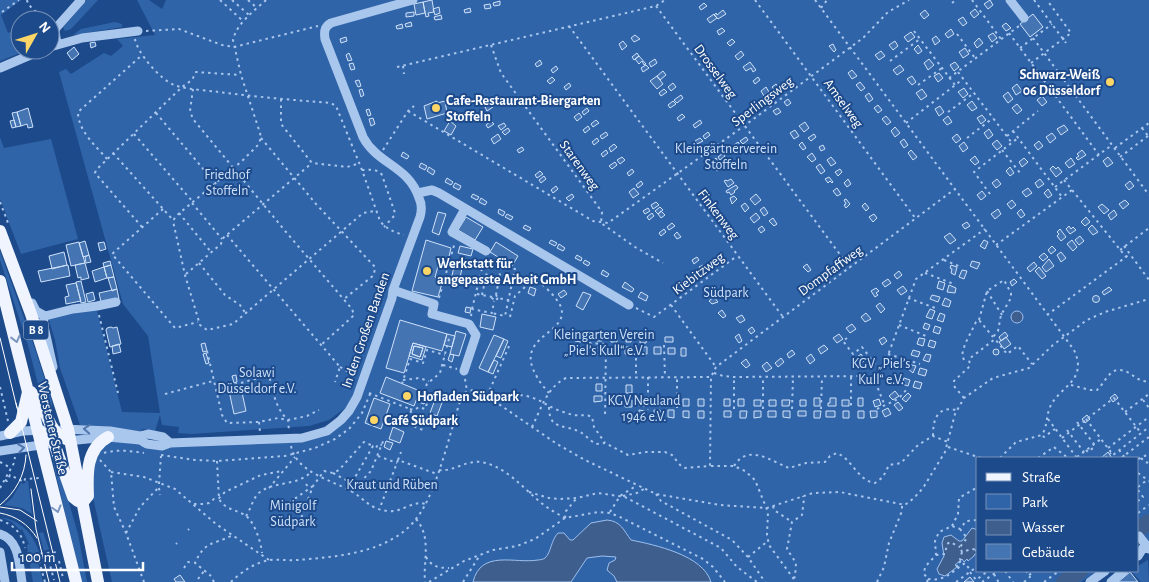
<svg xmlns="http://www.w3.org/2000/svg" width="1149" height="582" font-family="'Alegreya Sans',sans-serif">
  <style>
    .green { fill: #3064a9 }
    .water { fill: #3e5e8e; stroke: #9cc0ee }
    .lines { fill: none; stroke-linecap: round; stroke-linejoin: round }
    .river { stroke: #3e5e8e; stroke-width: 16 }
    .building { fill: #4574b3; stroke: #cee1f9; fill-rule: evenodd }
    .path { stroke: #a9c6ec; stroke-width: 2; stroke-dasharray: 2.5 4; stroke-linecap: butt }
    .minor { stroke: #a9c6ec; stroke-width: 9 }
    .major { stroke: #eff4ff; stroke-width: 12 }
    .tram { stroke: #fff; stroke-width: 1 }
    .oneway { stroke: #7b96bf }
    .oneway2 { stroke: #4e75ad }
    .poi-dot { fill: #fcd567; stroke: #1d4a8b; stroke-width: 2 }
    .labels { text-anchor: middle; stroke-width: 4; stroke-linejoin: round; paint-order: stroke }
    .shield { fill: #1d4a8b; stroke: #bbc9dc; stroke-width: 1 }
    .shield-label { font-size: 12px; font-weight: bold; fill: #fff }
    .street-label { font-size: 14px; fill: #fff; stroke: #1d4a8b }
    .poi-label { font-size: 14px; font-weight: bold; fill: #fff; stroke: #1d4a8b; text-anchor: start }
    .park-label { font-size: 14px; fill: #cee1f9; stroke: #1d4a8b }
  </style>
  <rect width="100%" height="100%" fill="#1d4a8b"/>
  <path class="green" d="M 0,0 L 21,0 L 1,15 L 8,33 L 20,28 L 20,50 L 28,50 L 0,61 Z
    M 87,0 L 98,0 L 71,29 L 65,31 L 63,27 L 65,25 Z
    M 137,0 L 149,0 L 162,9 L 166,0 L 1149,0 L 1149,544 L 1138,529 L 1138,458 L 978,458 L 978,571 L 1097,571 L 1081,582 L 112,582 L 92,493 L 95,452 L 111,441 L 139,442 L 139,446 L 171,447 L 290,438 L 313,432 L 334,421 L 345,408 L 329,420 L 309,426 L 192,434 L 178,433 L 179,427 L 162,425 L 160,415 L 155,431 L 142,429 L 141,434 L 110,428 L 80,425 L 60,368 L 55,340 L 48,317 L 96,307 L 122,412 L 160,413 L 148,336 L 123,304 L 59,72 L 66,69 L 71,74 L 104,53 L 111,56 L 123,46 L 117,39 L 155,35 Z
    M 115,22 L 122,24 L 122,27 L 73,35 L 81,29 Z
    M 0,137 L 4,148 L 51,139 L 78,239 L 21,254 L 0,199 Z
    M 0,251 L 35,349 L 52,402 L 52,415 L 42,400 L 28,345 L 0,260 Z
    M 57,461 L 78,534 L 87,582 L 81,582 L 53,462 Z
    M 26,481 L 28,481 L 32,514 L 22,508 L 4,505 L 12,498 L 21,483 L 24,484 Z
    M 0,517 C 20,520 33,533 39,552 L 36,552 L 36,556 L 31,557 L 28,555 L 27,545 L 29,544 L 22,529 L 20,530 L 12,522 Z
    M 43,532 L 49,549 L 44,551 L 39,533 Z
    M 1148,560 L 1149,582 L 1141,582 L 1131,571 L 1138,571 L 1138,566 Z
    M 36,562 L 38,563 L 43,582 L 33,582 L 30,565 L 31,563 Z"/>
  <path class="water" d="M1011 317a6 6 0 1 1 12 0a6 6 0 1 1-12 0Z
    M 607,520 C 621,521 624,531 631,540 C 655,545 703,555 711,582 L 617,582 L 614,576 L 607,570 L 609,563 L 615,560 L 616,557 L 602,556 L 587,558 L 571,582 L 473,582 C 481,549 515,564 538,560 C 540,560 544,559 545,558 C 551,553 551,540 558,533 L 564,533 L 570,540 L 573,540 L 591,523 Z
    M 972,528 L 978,530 L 978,548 L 975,550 L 977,553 L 974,555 L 974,556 L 968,561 L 967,559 L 964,562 L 962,559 L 955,565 L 957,567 L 945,576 L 939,574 L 937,569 L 944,556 L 942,543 L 944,537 L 951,535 L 959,541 L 962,541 Z"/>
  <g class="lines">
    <path class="river" d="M 1138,530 L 1149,522
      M 1064,582 L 1080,571"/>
  </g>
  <path class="building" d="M 432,0 L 434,12 L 428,13 L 429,16 L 426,17 L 423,2 Z
    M 990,0 L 993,5 L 988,9 L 984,4 Z
    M 500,1 L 500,5 L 494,6 L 493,3 Z
    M 423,2 L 425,13 L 416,15 L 414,4 Z
    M 704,3 L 707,6 L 701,10 L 699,7 Z
    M 490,4 L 491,8 L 485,9 L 484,5 Z
    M 439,7 L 440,13 L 435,15 L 433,9 Z
    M 470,8 L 471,12 L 465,13 L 464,10 Z
    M 975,9 L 979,14 L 974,18 L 970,13 Z
    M 723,10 L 726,14 L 718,19 L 714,15 L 716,13 L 717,15 Z
    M 925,10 L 929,15 L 924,19 L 920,14 Z
    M 414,12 L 414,16 L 406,17 L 406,13 Z
    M 714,14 L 717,18 L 710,23 L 707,19 Z
    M 1033,14 L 1043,27 L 1030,37 L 1020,24 Z
    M 441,15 L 442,19 L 435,20 L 434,17 Z
    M 963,17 L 967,23 L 963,26 L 958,20 Z
    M 411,22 L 412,26 L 406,27 L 405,24 Z
    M 1006,23 L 1011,28 L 1006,31 L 1002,26 Z
    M 402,24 L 403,28 L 397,29 L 396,26 Z
    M 722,28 L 725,31 L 719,35 L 717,31 Z
    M 951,29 L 954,34 L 948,38 L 945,34 Z
    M 911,32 L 915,37 L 908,42 L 904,37 Z
    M 993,33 L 997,38 L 992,42 L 988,36 Z
    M 635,35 L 640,39 L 634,42 L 631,38 Z
    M 936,36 L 940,41 L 935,45 L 932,39 Z
    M 346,37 L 347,41 L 341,43 L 340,39 Z
    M 979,38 L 983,43 L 977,48 L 974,43 Z
    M 732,39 L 735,42 L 730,46 L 727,43 Z
    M 623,41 L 627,46 L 622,50 L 619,44 Z
    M 895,41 L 898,46 L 893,50 L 889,45 Z
    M 95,42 L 96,46 L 91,48 L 90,43 Z
    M 833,44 L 836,50 L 834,52 L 829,46 Z
    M 918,45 L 922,51 L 918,54 L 914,49 Z
    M 74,47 L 79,54 L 72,60 L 67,53 Z
    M 965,48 L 969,54 L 963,58 L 959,52 Z
    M 741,51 L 744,55 L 738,60 L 735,56 Z
    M 881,51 L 885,56 L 879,60 L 875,55 Z
    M 349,53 L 352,60 L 348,61 L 346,55 Z
    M 637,53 L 639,56 L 634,60 L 632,57 Z
    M 639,56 L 646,64 L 644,65 L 642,61 L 639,64 L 635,59 Z
    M 655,59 L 657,63 L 651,67 L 649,63 Z
    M 929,59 L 934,65 L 928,70 L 924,63 Z
    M 540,60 L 542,64 L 537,67 L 535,64 Z
    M 750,62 L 756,70 L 753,72 L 751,68 L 746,71 L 743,67 Z
    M 955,62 L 959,67 L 954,71 L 950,65 Z
    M 353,63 L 355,69 L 351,70 L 349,64 Z
    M 646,65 L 649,68 L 643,72 L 641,68 Z
    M 900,65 L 904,70 L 897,75 L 893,70 Z
    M 556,66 L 558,69 L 553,73 L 551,70 Z
    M 852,70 L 857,76 L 852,79 L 848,73 Z
    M 663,71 L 666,75 L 660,80 L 657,76 Z
    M 939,73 L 943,78 L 938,82 L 934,76 Z
    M 657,76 L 663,84 L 657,89 L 650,81 Z
    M 912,76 L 916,82 L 912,85 L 907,79 Z
    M 552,77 L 555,80 L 550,84 L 547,81 Z
    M 758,77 L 760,80 L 755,84 L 753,81 Z
    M 359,80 L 361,86 L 358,87 L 355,81 Z
    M 860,82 L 865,88 L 861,91 L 856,85 Z
    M 569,83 L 571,86 L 566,90 L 564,87 Z
    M 673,83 L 676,87 L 671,91 L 668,87 Z
    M 776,84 L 780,89 L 776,92 L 772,87 Z
    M 1017,84 L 1022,91 L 1016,95 L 1012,88 Z
    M 766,87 L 769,92 L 764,96 L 761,91 Z
    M 964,88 L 968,94 L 963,98 L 958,92 Z
    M 362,89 L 364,95 L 361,97 L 359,90 Z
    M 664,89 L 667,92 L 661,96 L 659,93 Z
    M 922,89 L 927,96 L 921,100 L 916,93 Z
    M 1008,92 L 1013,99 L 1008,103 L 1003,96 Z
    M 869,93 L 873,99 L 869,102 L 865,96 Z
    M 681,95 L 683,98 L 677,103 L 674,100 Z
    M 1042,96 L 1047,102 L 1042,106 L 1037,100 Z
    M 486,98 L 488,101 L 483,105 L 481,102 Z
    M 788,99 L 791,103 L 787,106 L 784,102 Z
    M 437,101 L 437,103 L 445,101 L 447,113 L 427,119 L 424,106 Z
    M 570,101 L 572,104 L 567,108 L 565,105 Z
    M 673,101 L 676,104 L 670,108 L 668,105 Z
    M 972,101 L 977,108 L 972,111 L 967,105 Z
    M 490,104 L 493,107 L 487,111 L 485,107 Z
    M 1017,104 L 1022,110 L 1017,114 L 1012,108 Z
    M 878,105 L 882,110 L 878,113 L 874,108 Z
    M 940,106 L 944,112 L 939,116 L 935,109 Z
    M 28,108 L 33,127 L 28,128 L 27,124 L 21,126 L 17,112 Z
    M 587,108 L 589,111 L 584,115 L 582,112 Z
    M 778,108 L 781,112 L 776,115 L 773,111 Z
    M 369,109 L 371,115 L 368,116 L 366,110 Z
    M 17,112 L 21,126 L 16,127 L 12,113 Z
    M 579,113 L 582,117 L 577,121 L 574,117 Z
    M 682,114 L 685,117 L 679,121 L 677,118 Z
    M 982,115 L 986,120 L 981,124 L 977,118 Z
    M 488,116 L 490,119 L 485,123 L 482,120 Z
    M 886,116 L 891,122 L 887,125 L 882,119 Z
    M 948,116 L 952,122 L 947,125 L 943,120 Z
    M 373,118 L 375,124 L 371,126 L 369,119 Z
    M 14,120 L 16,127 L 12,128 L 10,121 Z
    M 596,120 L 599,123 L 593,127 L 591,124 Z
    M 700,120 L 702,123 L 695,128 L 693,125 Z
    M 450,121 L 456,126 L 451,135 L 444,131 Z
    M 491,121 L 494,124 L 488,128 L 486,125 Z
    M 805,122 L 809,128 L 804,132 L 799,126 Z
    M 504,123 L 506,126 L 501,130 L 498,126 Z
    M 1064,125 L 1068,130 L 1061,135 L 1057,129 Z
    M 588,126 L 590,129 L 585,133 L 583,130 Z
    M 895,127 L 900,133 L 895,137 L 891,131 Z
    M 508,128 L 510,131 L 505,135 L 502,132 Z
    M 989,129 L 993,135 L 988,139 L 984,133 Z
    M 795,130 L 799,136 L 794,139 L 790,133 Z
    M 606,132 L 608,135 L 602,139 L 600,136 Z
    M 708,132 L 710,135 L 705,139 L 703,136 Z
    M 1052,133 L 1056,138 L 1050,143 L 1046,137 Z
    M 498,134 L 501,139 L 494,144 L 491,139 Z
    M 814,134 L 816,137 L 811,141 L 808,138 Z
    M 957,134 L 961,139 L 956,143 L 952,138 Z
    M 746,137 L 748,140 L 743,144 L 740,141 Z
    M 597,138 L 599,141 L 594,145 L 592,142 Z
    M 700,138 L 703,141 L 697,144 L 695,141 Z
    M 904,139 L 908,145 L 904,148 L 900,142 Z
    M 997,140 L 1002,146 L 997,150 L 992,144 Z
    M 1039,141 L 1043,146 L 1038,150 L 1034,145 Z
    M 738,142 L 740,145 L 735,149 L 733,146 Z
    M 802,142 L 806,148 L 803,150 L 799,145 Z
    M 964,142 L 968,148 L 963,152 L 959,146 Z
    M 614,144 L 617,147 L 611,152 L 609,148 Z
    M 823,145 L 825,149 L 821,151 L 819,147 Z
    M 522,147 L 524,150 L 519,153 L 517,150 Z
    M 606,150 L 608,153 L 603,157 L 601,154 Z
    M 911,150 L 917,157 L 913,160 L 908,153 Z
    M 1082,150 L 1086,155 L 1078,160 L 1076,158 L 1079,156 L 1077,154 Z
    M 403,152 L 409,156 L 407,159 L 401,156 Z
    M 723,153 L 725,156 L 720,160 L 718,157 Z
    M 812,153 L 816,159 L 812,162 L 807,157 Z
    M 975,156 L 979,162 L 975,165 L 970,160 Z
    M 622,157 L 625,160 L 620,164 L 617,160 Z
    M 831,157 L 836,163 L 831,166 L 827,160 Z
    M 1108,157 L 1113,163 L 1107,167 L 1103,161 Z
    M 716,158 L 718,162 L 713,165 L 711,162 Z
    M 1024,158 L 1028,162 L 1022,167 L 1019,162 Z
    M 1071,158 L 1075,164 L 1069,168 L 1065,163 Z
    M 615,162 L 617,165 L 612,169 L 609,166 Z
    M 421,163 L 427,166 L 425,170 L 419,167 Z
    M 720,164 L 722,167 L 717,171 L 715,168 Z
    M 820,164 L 825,171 L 821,174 L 816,167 Z
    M 1053,166 L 1056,169 L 1058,167 L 1062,172 L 1056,177 L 1050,169 Z
    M 429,167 L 435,171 L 433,175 L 427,171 Z
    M 1010,167 L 1014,173 L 1010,176 L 1006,171 Z
    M 632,169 L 634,172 L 629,176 L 627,173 Z
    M 840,169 L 842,172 L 838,176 L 835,172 Z
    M 540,171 L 543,174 L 537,178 L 535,175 Z
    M 544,176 L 546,179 L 541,183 L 539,180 Z
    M 829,177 L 833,182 L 832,183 L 830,181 L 828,183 L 825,179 Z
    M 447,178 L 453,182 L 451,185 L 445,182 Z
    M 731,179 L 734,183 L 728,187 L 724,181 L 726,180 L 727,181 Z
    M 848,179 L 851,184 L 847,187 L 844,183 Z
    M 997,179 L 1001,184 L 996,188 L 992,183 Z
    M 1040,179 L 1044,184 L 1038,188 L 1035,183 Z
    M 641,181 L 643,184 L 638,188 L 636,185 Z
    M 1130,181 L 1134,186 L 1129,190 L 1125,185 Z
    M 455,183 L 461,186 L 459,190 L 453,187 Z
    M 736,185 L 738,188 L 734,191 L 735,192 L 731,195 L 729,192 L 727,193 L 726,191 Z
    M 556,186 L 558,189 L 553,193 L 551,190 Z
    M 634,188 L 639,194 L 633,198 L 629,192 Z
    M 837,188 L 841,194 L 837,196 L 833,191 Z
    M 1028,188 L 1032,193 L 1026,197 L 1022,192 Z
    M 1048,189 L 1052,195 L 1048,198 L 1044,193 Z
    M 982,191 L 986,196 L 981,200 L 977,195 Z
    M 473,194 L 479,197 L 477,200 L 471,197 Z
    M 572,194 L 574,197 L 569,201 L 566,198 Z
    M 756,194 L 761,200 L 755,205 L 750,199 Z
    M 734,196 L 737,199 L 732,204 L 730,198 Z
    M 481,198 L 487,202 L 485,205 L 479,202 Z
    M 846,199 L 850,204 L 846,208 L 844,205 L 846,204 L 844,200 Z
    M 1012,200 L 1016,205 L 1011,209 L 1007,204 Z
    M 1125,200 L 1129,204 L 1123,209 L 1119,204 Z
    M 656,202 L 659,205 L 653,209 L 651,205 Z
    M 745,203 L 749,208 L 745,212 L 741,206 Z
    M 865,203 L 869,208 L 866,211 L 862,206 Z
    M 1102,204 L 1109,210 L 1104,214 L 1098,207 Z
    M 660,207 L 663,210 L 658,214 L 655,211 Z
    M 764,207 L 768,213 L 764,216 L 760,210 Z
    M 648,208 L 650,211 L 645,214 L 643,211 Z
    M 499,209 L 505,212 L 503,216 L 498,213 Z
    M 998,209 L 1001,214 L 995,219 L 991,214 Z
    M 1021,209 L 1025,215 L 1021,218 L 1017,213 Z
    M 1114,210 L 1117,215 L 1111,220 L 1108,215 Z
    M 661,211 L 665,215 L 661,218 L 658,214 Z
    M 438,212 L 446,214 L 439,235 L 432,232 Z
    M 652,213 L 654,216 L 649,220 L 647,217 Z
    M 756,213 L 760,218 L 754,223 L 750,218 Z
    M 507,214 L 513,217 L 511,220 L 505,217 Z
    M 874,214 L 877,218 L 873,222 L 869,217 Z
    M 466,217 L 483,227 L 475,240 L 458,230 Z
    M 1086,217 L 1090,222 L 1085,226 L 1081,222 Z
    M 773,218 L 777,224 L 774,226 L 769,221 Z
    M 967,222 L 970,226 L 965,229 L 962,225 Z
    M 672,223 L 675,226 L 669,230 L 667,227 Z
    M 525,225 L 531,228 L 529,231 L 523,228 Z
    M 1092,225 L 1098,232 L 1093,235 L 1088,229 Z
    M 762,226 L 765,230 L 761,233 L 758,229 Z
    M 1069,226 L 1071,229 L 1073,227 L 1076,230 L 1070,234 L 1066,229 Z
    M 664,229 L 666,232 L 661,236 L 659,233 Z
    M 1060,229 L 1066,237 L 1061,241 L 1057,236 L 1059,234 L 1057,232 Z
    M 677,232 L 681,237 L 677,239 L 674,235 Z
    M 950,233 L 956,240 L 950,244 L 944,237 Z
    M 1080,236 L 1084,241 L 1079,245 L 1075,240 Z
    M 426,240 L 451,248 L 447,265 L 439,263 L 435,277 L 443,280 L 438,297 L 412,291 Z
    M 551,240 L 557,243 L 555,246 L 549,243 Z
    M 984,240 L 988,242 L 985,249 L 980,246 Z
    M 1072,240 L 1077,247 L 1073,251 L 1067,244 Z
    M 85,241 L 89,255 L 83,257 L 79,243 Z
    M 79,242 L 85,263 L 71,266 L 66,245 Z
    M 104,242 L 106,249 L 100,251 L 98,243 Z
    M 496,242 L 518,256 L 512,266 L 490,252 Z
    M 559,244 L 565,248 L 563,251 L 557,248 Z
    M 460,246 L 473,249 L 471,256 L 458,253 Z
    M 1052,246 L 1056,250 L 1051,254 L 1048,250 Z
    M 64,252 L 67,265 L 52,269 L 49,256 Z
    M 1061,252 L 1066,258 L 1061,262 L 1057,255 Z
    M 1044,253 L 1048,257 L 1043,261 L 1039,257 Z
    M 89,255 L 91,262 L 86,263 L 85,257 Z
    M 577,255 L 582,258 L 581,261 L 575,258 Z
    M 697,257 L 699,260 L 694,264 L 692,260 Z
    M 1049,259 L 1054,266 L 1046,272 L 1042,267 Z
    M 585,260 L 590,263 L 588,266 L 583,263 Z
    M 110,261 L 111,265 L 104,267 L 103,263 Z
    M 458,261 L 464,263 L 462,268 L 457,267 Z
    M 972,261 L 980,263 L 977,269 L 970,266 Z
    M 1034,262 L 1037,266 L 1030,272 L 1027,268 Z
    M 85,263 L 89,278 L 81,280 L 81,277 L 78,278 L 75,265 Z
    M 807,264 L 811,270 L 808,272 L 803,267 Z
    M 68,265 L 70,276 L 41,282 L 38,271 Z
    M 111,265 L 114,277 L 107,278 L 104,267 Z
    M 703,265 L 707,270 L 704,273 L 699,267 Z
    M 951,265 L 957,267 L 955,275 L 951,273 L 952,269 L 950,268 Z
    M 454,266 L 462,268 L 459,283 L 451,281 Z
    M 104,267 L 107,278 L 95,282 L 92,271 Z
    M 1039,267 L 1046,276 L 1042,279 L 1035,271 Z
    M 603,270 L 609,274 L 607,277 L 601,274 Z
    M 962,270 L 967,271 L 964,279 L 959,277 Z
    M 899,271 L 902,275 L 897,279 L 894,275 Z
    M 114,277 L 117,289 L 112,291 L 108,278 Z
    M 516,277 L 520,277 L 519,283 L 515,283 Z
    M 685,279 L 688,285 L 679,290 L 676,285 L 678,285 Z
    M 888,279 L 891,283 L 885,287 L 882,283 Z
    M 1014,279 L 1017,282 L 1012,286 L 1010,282 Z
    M 81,281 L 86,302 L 81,303 L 76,282 Z
    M 939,281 L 945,283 L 943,290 L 937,288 Z
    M 625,282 L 634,289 L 632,292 L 622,287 Z
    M 76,283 L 81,301 L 66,304 L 65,297 L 69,296 L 66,285 Z
    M 806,284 L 809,289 L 806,292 L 802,287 Z
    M 949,285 L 956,288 L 955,293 L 947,292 Z
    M 903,286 L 907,291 L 901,295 L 897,290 Z
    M 530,287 L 536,289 L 534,296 L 528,293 Z
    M 1109,287 L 1112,290 L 1104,295 L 1102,292 Z
    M 876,288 L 879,291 L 876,293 L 878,295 L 875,297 L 871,291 Z
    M 117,289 L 119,299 L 101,302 L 99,293 Z
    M 564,290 L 567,294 L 561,298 L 558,294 Z
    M 722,290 L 726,295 L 722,298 L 718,293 Z
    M 93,292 L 95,300 L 88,302 L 86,294 Z
    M 583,292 L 591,295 L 583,310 L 576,306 Z
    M 641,292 L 648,296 L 646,301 L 638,297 Z
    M 932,295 L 940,297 L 938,302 L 930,299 Z
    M1092.5 299a3.5 3.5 0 1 1 7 0a3.5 3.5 0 1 1-7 0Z
    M 714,297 L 718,302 L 712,304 L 709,301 Z
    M 945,298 L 951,301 L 949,307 L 942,305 Z
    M 880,303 L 885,309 L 881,313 L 876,306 Z
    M 466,307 L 471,308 L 470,313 L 465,312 Z
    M 930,309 L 935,311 L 932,319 L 926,317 Z
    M 722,310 L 726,316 L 723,318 L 718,313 Z
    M 866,313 L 871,319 L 865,322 L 861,317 Z
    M 940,313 L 945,315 L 943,322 L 937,320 Z
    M 482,314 L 496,317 L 493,330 L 480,327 Z
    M 742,315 L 745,320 L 740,323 L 736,318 Z
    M 400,320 L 447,334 L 442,351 L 413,343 L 404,373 L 386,368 Z
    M 925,323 L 930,325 L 928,330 L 923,328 Z
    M 852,324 L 856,329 L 850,333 L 846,328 Z
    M 935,326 L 941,328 L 939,334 L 933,332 Z
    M 111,327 L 113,328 L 117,327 L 121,344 L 110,347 L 106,330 L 107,328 Z
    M 752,327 L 755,331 L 751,334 L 748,330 Z
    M 456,331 L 466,334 L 459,356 L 450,354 Z
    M 1005,332 L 1008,336 L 1001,341 L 999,337 Z
    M 597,333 L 602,333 L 602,341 L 597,341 Z
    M 447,334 L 455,336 L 452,347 L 444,345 Z
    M 576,334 L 582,335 L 581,342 L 575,341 Z
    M 626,334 L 632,334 L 631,342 L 626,342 Z
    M 739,334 L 742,341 L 739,343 L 735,337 Z
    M 839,334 L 843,339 L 837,343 L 833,338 Z
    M 494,335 L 504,339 L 488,372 L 479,368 Z
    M 611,336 L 617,336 L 617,342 L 611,342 Z
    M 640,336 L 647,336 L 646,343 L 640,343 Z
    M 665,337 L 673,337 L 673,342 L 665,342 Z
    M 884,337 L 887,341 L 882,345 L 879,340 Z
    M 1006,337 L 1011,344 L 1004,349 L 999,342 Z
    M 919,338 L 925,339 L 923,346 L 917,344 Z
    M 504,339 L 508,341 L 501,358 L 496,356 Z
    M 930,340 L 936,342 L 934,348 L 928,346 Z
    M 205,343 L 207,351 L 203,352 L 201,344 Z
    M 413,343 L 426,347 L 422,360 L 409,356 ZM 414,346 L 423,348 L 420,357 L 412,354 Z
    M 119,344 L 121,352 L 113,354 L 112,346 Z
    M 824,345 L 828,349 L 821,354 L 818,349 Z
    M 414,346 L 423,348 L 420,357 L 412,354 Z
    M 580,347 L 586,348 L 586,355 L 580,355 Z
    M 625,347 L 632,347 L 631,354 L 625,354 Z
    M 640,347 L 647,347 L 647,354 L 640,354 Z
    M 654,347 L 661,347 L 661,354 L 654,354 Z
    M 596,348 L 603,348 L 603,355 L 596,354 Z
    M 611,348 L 618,348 L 618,355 L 611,355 Z
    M 668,348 L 675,348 L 675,354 L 668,354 Z
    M 681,348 L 686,348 L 686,356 L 681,356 Z
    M993 352a3 3 0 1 1 6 0a3 3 0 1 1-6 0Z
    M 792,350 L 795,354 L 789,358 L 787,354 Z
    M 913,350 L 920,352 L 918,357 L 911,355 Z
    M 206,353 L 209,363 L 206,364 L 203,354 Z
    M 450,354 L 454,355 L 452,362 L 448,360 Z
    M 811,354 L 815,360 L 810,364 L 806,358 Z
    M 861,354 L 865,360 L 860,364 L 856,358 Z
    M 926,354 L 931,355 L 929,362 L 923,360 Z
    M 781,358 L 784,362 L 778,367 L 775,363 Z
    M 746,359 L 750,365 L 746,368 L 741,363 Z
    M 494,360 L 498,362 L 493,374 L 488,372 Z
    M 767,362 L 772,368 L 766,372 L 762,366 Z
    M 908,364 L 916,366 L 913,373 L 907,368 Z
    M 920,368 L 927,370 L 925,376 L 918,374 Z
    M 236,375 L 237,382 L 234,383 L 232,376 Z
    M 386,377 L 420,391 L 414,406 L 380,393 Z
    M 904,378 L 910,380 L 908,386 L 902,384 Z
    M 915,381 L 922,383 L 920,389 L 913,387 Z
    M 596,384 L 602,384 L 602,391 L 596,391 Z
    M 626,385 L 632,385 L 632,393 L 626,393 Z
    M 241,388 L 246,411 L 234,414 L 229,391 Z
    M 895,391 L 899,396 L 893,400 L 889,396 Z
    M 908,393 L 911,396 L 906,402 L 902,399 Z
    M 1115,394 L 1118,398 L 1113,402 L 1110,398 Z
    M 418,396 L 426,399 L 424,404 L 416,401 Z
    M 594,396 L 602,396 L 602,401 L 594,402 Z
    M 436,397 L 443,400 L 437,416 L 430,413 Z
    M 374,398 L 390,404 L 381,429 L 365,423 Z
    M 814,398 L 820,398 L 820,406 L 814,406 Z
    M 830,398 L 836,398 L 836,406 L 828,406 L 828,403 L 830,403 Z
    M 858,398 L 863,398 L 863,406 L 858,406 Z
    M 639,399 L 645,399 L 645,406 L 639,406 Z
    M 655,399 L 661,399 L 661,406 L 655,406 Z
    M 668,399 L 674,399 L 674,406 L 668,405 Z
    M 683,399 L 689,399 L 689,406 L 683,406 Z
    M 698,399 L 704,399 L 704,406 L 698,406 Z
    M 724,399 L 730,399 L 730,406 L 724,406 Z
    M 738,399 L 744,399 L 744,406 L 738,406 Z
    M 879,399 L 881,405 L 875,407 L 873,401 Z
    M 625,400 L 632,400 L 632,407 L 625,407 Z
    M 754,400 L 761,400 L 761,406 L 754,406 Z
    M 769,400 L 776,400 L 776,406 L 769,406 Z
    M 782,400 L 790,400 L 789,406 L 782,406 Z
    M 800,400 L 806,400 L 806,406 L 800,406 Z
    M 842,400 L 849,400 L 849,406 L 842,406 Z
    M 898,402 L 903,408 L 899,411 L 894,405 Z
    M 888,408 L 891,414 L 885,417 L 882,411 Z
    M 639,410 L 645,411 L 645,417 L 639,417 Z
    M 654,410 L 660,410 L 660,417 L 654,417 Z
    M 668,410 L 674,410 L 674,418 L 668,417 Z
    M 683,411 L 689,411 L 689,418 L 683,417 Z
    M 698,411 L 704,411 L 704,418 L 698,418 Z
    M 724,411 L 731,411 L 731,417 L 724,417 Z
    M 740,411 L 747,411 L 746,418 L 740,418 Z
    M 754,411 L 761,411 L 761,417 L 754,418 Z
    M 768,411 L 776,411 L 776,417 L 768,417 Z
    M 783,411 L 790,411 L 790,418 L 783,417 Z
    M 798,411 L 806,411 L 806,416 L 798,416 Z
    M 814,411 L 821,411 L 820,418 L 814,418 Z
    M 826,411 L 835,411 L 835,417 L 826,417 Z
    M 843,411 L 849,411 L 849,418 L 843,418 Z
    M 858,411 L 864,411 L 864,418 L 858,418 Z
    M 870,411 L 877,411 L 877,417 L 871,418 Z
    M 625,415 L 631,415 L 631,422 L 625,422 Z
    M 1087,415 L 1090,419 L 1085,423 L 1082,419 Z
    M 393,427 L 404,432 L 400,443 L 389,439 Z
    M 386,441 L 393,443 L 390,450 L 384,447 Z
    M 1108,452 L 1112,458 L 1101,458 Z
    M 1130,572 L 1138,582 L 1118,582 Z
    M 180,575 L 185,582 L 176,582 L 174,579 Z
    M 970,577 L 974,582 L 964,582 Z"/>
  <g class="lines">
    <path class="path" d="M 27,0 L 28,4 L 44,20
      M 220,0 L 243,21
      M 232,0 L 249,15
      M 248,0 L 257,8
      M 266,0 C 253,12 237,23 233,40 L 241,75 L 260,133 L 261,138 L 258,145 L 242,161 L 176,216 L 173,221 L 185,275 L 200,325 L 207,330 L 233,324 L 363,213 L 375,211
      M 755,0 L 916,219
      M 815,0 L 1074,350 C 1088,380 1061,386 1051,405 C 1046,414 1048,425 1042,435 L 1044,437 L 1055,429
      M 972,0 L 1001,39
      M 1034,0 L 1066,43
      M 952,3 L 956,0
      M 656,6 L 850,268
      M 821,8 L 827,0
      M 2,12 L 19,0
      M 569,26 L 783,317
      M 146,31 L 179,29 L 222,45 L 234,47 L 318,26
      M 914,31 L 955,85
      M 1009,33 L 1099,155
      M 957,34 L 975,58
      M 1033,38 L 1149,195
      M 135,39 C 137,53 161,80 174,85 C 188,90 205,90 219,92 C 256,97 294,100 331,103 L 336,106 L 362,170 L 380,221 C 386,229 394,232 404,235
      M 491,45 L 501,73 L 602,212 L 601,223 L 635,247 L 663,263
      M 1020,48 L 1052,24
      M 890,61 L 920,39
      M 1031,63 L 1071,33 L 1047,0
      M 403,66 L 404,74
      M 397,67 L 656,6 L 665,0
      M 958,72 L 1012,143
      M 949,78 L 1019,26 L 1018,25
      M 918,85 L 942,68
      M 193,89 L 190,111 L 193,119 L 286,232 L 352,309 L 354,315 L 351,318 L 321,345
      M 281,99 L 281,124 L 312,163 L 347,167 L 357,164
      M 408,111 L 593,221 L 608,223 L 744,126 L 863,38 L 888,12 L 909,0
      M 948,112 L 974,93
      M 156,113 L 216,184
      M 906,123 L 963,79
      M 1142,128 L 1148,136
      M 1013,131 L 1062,197
      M 134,134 L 193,202
      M 1007,136 L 1038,111
      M 261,138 L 316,204 L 375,267 L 374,275 L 344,299
      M 967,138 L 993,118
      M 1115,148 L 1149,123
      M 383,150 L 408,111 L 414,106
      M 1002,150 L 1020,173
      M 113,153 L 173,220
      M 1120,157 L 1148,136
      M 107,159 C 96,146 78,131 78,112 L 141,56
      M 362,170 C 369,170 377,168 382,175 L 395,213 L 394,216 L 384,227
      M 1064,180 L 1126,257
      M 1055,187 L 1112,145
      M 990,194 L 974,172 L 1018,138
      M 0,202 L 8,223
      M 192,203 L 222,239
      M 163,209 L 112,254 L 175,328 L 198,322
      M 179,213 L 211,252
      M 142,227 L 95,173 L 96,170 L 182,87 L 192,80 L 196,72 L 240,75
      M 227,235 L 340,367 L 335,382
      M 996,245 L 1072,190
      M 1124,246 L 1149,280
      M 1120,250 L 1149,228
      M 944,260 L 961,267
      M 199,263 L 225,295 L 240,305 L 246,314
      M 925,273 L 954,284
      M 186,274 L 221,244 L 222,239 L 312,163
      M 987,291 L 1002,315
      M 477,294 L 492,297
      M 482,295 L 489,263 L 500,265 L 502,267 L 515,269 L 505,316 L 492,313
      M 496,295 L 501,268
      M 439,298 L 455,242
      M 498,298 L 495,301 L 492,298 L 496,295 L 498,298 L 513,301
      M 908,298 L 938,309
      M 671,305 L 716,367
      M 636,308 L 654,317 L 737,256
      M 472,309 L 484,260
      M 99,315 L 118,393
      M 1047,315 L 1130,254
      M 471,316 L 472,309 L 492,313 L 494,301
      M 510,317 L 515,296 L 535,278 C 544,286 556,296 561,307 C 570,335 512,335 537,377 C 540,383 545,388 549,393
      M 979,320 L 987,291 L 1004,280 L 1011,293 L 1011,298 L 1001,315 L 998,331 L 993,337
      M 899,325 L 926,336
      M 847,338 L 843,341 L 853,354 L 862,347 L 880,371
      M 589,343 L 606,344 L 605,418
      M 636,345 L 636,377
      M 664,345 L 665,377
      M 207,351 L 222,415 L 227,423 L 259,422 L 278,418 L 288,420 L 307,416 L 319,410
      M 888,354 L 920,364
      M 964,360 L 962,355 L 965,344 L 976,322 L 979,320 L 993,337
      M 443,365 L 457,369
      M 340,367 L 356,376
      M 714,373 L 723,376 L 734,377 L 873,376 L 880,371 L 884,366 L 916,279 L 985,229
      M 873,376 L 885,406
      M 648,377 L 648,410
      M 851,377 L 851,408
      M 465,379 L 467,391
      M 403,380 L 419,378 L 429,381
      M 402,384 L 410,359 L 423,363 L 427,350 L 445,355
      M 1071,385 L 1090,390 L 1097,390 C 1104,384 1109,369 1120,370 C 1132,371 1137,383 1149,381
      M 0,387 L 8,421
      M 216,390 L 269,375 C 273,391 275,408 288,420 L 289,431
      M 369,393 L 410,409 L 412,415 L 443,425 L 452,425
      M 165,394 L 213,381
      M 487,396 L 510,344
      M 964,398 L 954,386 L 954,381 L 970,366 L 969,359 L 995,339 L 1007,354 L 1018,346 L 1032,364
      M 1143,400 L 1149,408
      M 496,402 C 508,390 531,395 544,403 C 546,404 548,406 551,407 C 557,410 566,413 573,415 C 580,416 586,414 592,417 L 594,427 L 605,443
      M 549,407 C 549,431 565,424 580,432 C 586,435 590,441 596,444 L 605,443 L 628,455 L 646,452 L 665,452 L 672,455 L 681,466 L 685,468 L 710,466 L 711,377 L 716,367 L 955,189
      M 677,408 L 677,377
      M 410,409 L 414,410 L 419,407 L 425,409 L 429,398 L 422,395 L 427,384 L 440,373 L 450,335
      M 734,409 L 734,377
      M 763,409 L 763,377
      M 792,409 L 793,377
      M 821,409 L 822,377
      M 877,409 L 898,399 L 908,388
      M 1125,412 L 1149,394
      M 1048,419 L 1077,458
      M 1086,419 L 1113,455 L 1149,427
      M 259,422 L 260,432
      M 1077,422 L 1094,444
      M 408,424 L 423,430
      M 532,427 C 541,409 547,387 566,378 L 711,377
      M 1067,430 L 1084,452
      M 933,436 C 933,419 937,406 957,410
      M 1062,438 L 1114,398 L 1141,433
      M 291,446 C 296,472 331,480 351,491 C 365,499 369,509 388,511 C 401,513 413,500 425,504
      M 948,447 L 981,458
      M 1108,448 L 1149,417
      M 1086,450 L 1088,452 L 1093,448 L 1091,446
      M 1119,450 L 1125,458
      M 104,453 C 117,449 131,451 144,453
      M 161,455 L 195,460 L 217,461 L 285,456 L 315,448 L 335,439 L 349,429 L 362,413 L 370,394
      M 378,456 L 397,463
      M 1077,457 L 1101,439
      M 1000,458 L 1016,442 L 1042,435
      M 1038,458 L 1054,447 C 1059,452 1063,453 1067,458
      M 1105,458 L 1111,453
      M 1121,458 L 1149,437
      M 1141,458 L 1145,462 L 1149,463
      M 1138,459 L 1149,454
      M 100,460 L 111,472 L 114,507 L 126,533 L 144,582
      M 398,460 L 401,452
      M 217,461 L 219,499 C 225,509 233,509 243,514 C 254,519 261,542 262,553
      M 0,462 L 11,468
      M 711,466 L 734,466 L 745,471 L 755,480 L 768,512 L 767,535 L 769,545 L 796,582
      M 734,466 C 748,443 771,461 789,468 L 806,463 L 825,462 L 830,456 L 837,453 C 852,459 858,481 875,483 L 883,477 L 889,465 L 901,463 L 918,445 L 933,436 L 948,442
      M 439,470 C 453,472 466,460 481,462 C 505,466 521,486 539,501 C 547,508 556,513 565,518
      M 111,472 L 144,477 L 175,489 L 216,524 L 269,560
      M 333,473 L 346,480 L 354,479 L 373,446 L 376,448 L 378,444 L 382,445
      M 1138,473 L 1149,481
      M 5,480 L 7,481 L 10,475 L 24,482 L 25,479 L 39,478
      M 159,484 L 161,456
      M 306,484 L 309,488
      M 313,486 L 283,507 L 280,522 L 299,524 L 313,486 L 324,471 L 333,473 L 339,470 L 364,442 L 373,446
      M 1138,487 L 1147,480
      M 0,488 L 14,463 L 15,457
      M 159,488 L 160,495
      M 269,488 L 295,457
      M 1138,490 L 1143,497 L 1138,501
      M 351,492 L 371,471 L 384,439
      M 529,492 L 549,498 L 560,499 L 577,498 L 598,493 L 625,497 L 721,548 L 737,567 L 757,582
      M 656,494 L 661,501 L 732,540 L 748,557 L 765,582
      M 623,496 L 637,493 L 644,489
      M 194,504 L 205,504 L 209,503 L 214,499 L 219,498 L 225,492 L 261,475 L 282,471
      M 381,505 L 398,460 L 437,474
      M 773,506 L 774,510 L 792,522
      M 610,512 L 620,496 L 636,486
      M 1138,513 L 1149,505
      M 246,516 C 251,509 253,497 260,492 C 275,481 299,486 312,471
      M 565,518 L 566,511 L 576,499
      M 416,519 C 432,537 423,561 425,582
      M 0,520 C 14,525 22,533 25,548
      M 952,526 L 958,514 L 959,498 L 978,487
      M 960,529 L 967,538 L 960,547 L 962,552 L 972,549 L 978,550
      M 188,530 L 189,529
      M 126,533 L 140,507 L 159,487
      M 176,544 L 177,543
      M 962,552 L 960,559 L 963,563
      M 47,554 L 54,580
      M 936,555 L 945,554 L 947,544 L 950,542 L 960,547
      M 426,557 C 432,567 439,568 449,568
      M 748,557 L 768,541
      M 28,559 L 38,557
      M 59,561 L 63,578
      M 958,567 L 956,565 L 961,561
      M 184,568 L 188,562 L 193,563
      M 1005,571 L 1013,582
      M 970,572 L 976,580 L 988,571
      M 994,574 L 998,581 L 996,582
      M 1029,575 L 1035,571
      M 793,578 L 795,577 L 796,563 L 787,549 L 792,522 L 802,515 L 804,499 L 803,496
      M 198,579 L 204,571
      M 928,579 C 944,582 953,571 965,563 L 971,571
      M 45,582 L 37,554 L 57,552
      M 214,582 L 210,575 L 195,563 C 205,541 212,545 231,536
      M 231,582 C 241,572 256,562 270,560 C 279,559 288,561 297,560 C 336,557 390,553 416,519 C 437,493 450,432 461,398 L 464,393 L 473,390 L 487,396 L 557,444 L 585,460 L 656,494 L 720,505 L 767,508 L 813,493 L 840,492 L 905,505 L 914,498 L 923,488 L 945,452 L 955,414 L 964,398 L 993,378 L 1029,368 L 1053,345 L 1087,320 L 1105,312 L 1149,299
      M 429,582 L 464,561 L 493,550 L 517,546 L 535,539 L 565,518 L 598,512 L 609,513 L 618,516 L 703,559 L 713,567 L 725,582
      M 463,582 L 480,555
      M 877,582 L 884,567 L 889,543 L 902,511 L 902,506
      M 927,582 L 928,579 L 924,574 L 925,567 L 936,555 L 935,541 L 939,532 L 952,526 L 960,529 L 966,521 L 978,520
      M 956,582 L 978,566
      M 982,582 L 998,571
      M 1024,582 L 1030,577 L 1026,571
      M 1044,582 L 1059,571"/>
    <path class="minor" d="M 1010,0 L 1024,18
      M 57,44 L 55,31 L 56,28 L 81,0
      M 50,47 L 82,38 L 138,31
      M 0,68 L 42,50
      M 418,193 L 432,190 L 439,193 L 629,305
      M 465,209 L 452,232 L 486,251
      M 393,290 L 434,304 L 432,314 L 469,324 L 476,335 L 464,371
      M 32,303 L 36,311 L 45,316 L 73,309 L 97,306 L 116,302
      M 45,316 L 43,322 L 53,367
      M 63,429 L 110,431 L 140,436 L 148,434 L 163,437 L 170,443
      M 0,436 L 23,431 L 43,430
      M 67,441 L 108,437 L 140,440 L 147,444 L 162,446 L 170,443 L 302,438 L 327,431 L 341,420 L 349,411 L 357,397 L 392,298 L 393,290 L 420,217 C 422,210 422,204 419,198 C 409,166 378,165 363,137 L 325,39 C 324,32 324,27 331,23 L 413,0
      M 0,451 L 47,444
      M 0,534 C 20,540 19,565 22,582
      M 1139,536 L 1149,549
      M 0,552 L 5,582
      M 1138,556 L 1145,545
      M 1090,582 L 1105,571
      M 1111,582 L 1124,571"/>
    <path class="major" d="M 0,231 L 31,314 L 68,429 L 98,582
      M 0,281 L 76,582
      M 31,392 C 33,395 37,398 39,401 C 48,414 49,432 66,439
      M 38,430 L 48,437 L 54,443 L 73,497 L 78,501
      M 10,433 L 21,422 L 28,392
      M 83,502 L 88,496 C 87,474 86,449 108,437"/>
    <path class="tram" d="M 0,338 L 17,408
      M 16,403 L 60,582
      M 31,489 L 36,529 L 49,582
      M 0,505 C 16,492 25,475 26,455
      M 0,507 L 20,510 L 37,521
      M 0,513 C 16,516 28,524 37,538"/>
  </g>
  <defs><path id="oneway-chevron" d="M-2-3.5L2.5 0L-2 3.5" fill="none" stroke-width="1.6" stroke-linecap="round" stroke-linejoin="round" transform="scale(1.25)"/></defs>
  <g class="oneway">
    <use href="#oneway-chevron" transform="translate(16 339) rotate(76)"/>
    <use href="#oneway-chevron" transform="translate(57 509) rotate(75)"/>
  </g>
  <g class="oneway2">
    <use href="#oneway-chevron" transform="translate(87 429) rotate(-176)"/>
    <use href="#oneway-chevron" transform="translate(21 448) rotate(-8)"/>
  </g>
  <g class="poi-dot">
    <circle cx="1110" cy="82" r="5"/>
    <circle cx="436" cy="108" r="5"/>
    <circle cx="427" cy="271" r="5"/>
    <circle cx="407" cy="396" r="5"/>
    <circle cx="374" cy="420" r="5"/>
  </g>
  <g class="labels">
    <rect class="shield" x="23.5" y="320.5" width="25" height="19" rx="4"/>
    <g class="shield-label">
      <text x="36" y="334">B 8</text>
    </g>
    <g class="street-label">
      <text transform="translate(716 71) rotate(54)" y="5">Drosselweg</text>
      <text transform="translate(762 101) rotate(-37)" y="5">Sperlingsweg</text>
      <text transform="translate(844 103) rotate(54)" y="5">Amselweg</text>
      <text transform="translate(580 165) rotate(54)" y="5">Starenweg</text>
      <text transform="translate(719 214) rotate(53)" y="5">Finkenweg</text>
      <text transform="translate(830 270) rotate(-36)" y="5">Dompfaffweg</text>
      <text transform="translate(698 273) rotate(-37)" y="5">Kiebitzweg</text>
      <text transform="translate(365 330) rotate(-71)" y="5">In den Großen Banden</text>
      <text transform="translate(53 428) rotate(77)" y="5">Werstener Straße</text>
    </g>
    <g class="poi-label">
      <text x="1100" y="79" text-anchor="end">Schwarz-Weiß<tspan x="1100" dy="16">06 Düsseldorf</tspan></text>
      <text x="446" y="105">Cafe-Restaurant-Biergarten<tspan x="446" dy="16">Stoffeln</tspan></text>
      <text x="437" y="268">Werkstatt für<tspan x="437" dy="16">angepasste Arbeit GmbH</tspan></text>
      <text x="417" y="401">Hofladen Südpark</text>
      <text x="384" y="425">Café Südpark</text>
    </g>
    <g class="park-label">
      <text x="726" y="153">Kleingärtnerverein<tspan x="726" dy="16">Stoffeln</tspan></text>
      <text x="227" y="179">Friedhof<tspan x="227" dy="16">Stoffeln</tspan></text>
      <text x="726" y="297">Südpark</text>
      <text x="604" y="339">Kleingarten Verein<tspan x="604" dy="16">„Piel’s Kull“ e.V.</tspan></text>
      <text x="881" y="368">KGV „Piel’s<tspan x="881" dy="16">Kull“ e.V.</tspan></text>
      <text x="257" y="377">Solawi<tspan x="257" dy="16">Düsseldorf e.V.</tspan></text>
      <text x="644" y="405">KGV Neuland<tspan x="644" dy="16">1946 e.V.</tspan></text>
      <text x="392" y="489">Kraut und Rüben</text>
      <text x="293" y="510">Minigolf<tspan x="293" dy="16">Südpark</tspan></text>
    </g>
  </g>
  <rect x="976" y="457" width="162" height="115" fill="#1d4a8b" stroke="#7792b9"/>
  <rect x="986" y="473" width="25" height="8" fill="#eff4ff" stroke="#7792b9"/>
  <text x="1022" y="482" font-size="15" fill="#ffffff">Straße</text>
  <rect x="986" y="494" width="25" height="15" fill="#3064a9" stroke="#7792b9"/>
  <text x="1022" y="507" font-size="15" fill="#ffffff">Park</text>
  <rect x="986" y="520" width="25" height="15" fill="#3e5e8e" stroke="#7792b9"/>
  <text x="1022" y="532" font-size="15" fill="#ffffff">Wasser</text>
  <rect x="986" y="544" width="25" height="15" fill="#4574b3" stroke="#7792b9"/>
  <text x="1022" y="557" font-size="15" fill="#ffffff">Gebäude</text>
  <g transform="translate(35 35) rotate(51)"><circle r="24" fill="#1d4a8b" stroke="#7792b9"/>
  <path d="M0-4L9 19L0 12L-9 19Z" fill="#fcd567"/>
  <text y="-8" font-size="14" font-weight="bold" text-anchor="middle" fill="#ffffff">N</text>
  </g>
  <path d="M12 562v8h131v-8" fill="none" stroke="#ffffff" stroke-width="2.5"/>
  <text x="20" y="562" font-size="15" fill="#ffffff" stroke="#1d4a8b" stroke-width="4" paint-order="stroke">100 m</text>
</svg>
